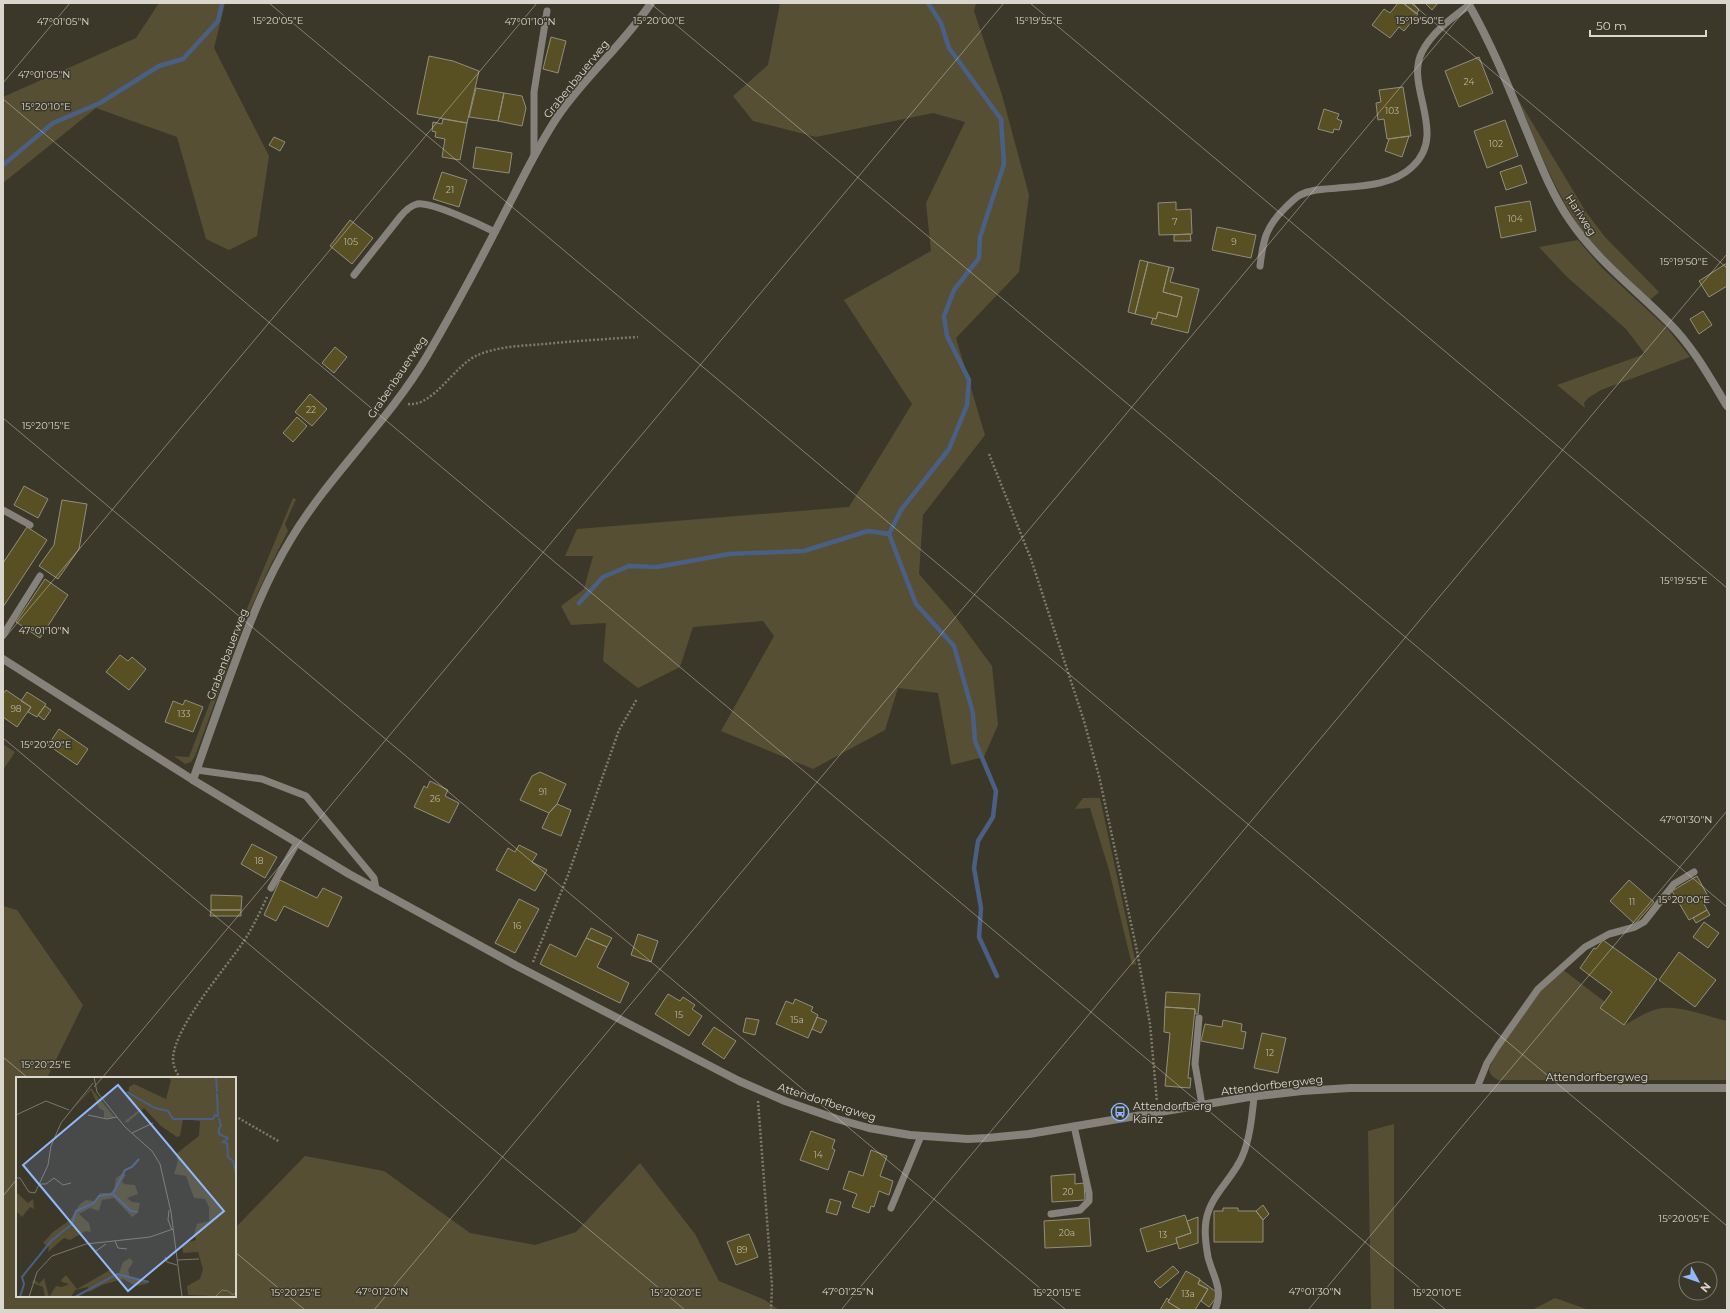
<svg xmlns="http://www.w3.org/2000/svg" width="1730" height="1313" font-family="Montserrat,sans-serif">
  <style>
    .green { fill: #564f33 }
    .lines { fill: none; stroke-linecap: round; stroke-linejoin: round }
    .stream { stroke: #4a5f84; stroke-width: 4.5 }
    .building { fill: #584f22; stroke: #918e7d }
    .path { stroke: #7d7a6e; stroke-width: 2.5; stroke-dasharray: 2 2; stroke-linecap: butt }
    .service { stroke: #84827b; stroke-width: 7 }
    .minor { stroke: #84827b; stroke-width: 8 }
    .tertiary { stroke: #84827b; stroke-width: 8 }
    .ticks { fill: none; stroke: #d8d6cd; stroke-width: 1; stroke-opacity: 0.45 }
    .labels { text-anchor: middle; stroke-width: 3; stroke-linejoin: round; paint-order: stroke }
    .number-label { font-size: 9px; fill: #b8b4a2 }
    .street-label { font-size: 11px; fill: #d8d6cd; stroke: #3b382a }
    .poi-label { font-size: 11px; fill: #d8d6cd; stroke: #3b382a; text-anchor: start }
    .inset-river { fill: none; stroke: #4a5f84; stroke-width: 2 }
    .inset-road { fill: none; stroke: #7a776b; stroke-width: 1 }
    .view { fill: #90b8fd; fill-opacity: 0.15; stroke: #90b8fd; stroke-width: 2 }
    .inset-edge { fill: none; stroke: #d8d6cd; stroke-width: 2 }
    .ticks-label { font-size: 10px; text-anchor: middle; fill: #d8d6cd; stroke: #3b382a; stroke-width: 3; stroke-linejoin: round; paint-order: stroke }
  </style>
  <rect width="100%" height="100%" fill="#3b382a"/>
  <path class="green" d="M 159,3 L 225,3 L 214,48 L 269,156 L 257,236 L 229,250 L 206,239 L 177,137 L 96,108 L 3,183 L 3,97 L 136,38 Z
    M 780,3 L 976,3 L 974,11 L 1002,95 L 1029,195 L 1019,272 L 956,338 L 985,435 L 923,515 L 919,574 L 953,613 L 992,666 L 998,725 L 984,757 L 951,765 L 938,693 L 898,688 L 885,730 L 813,769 L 721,731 L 774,636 L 763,621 L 693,627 L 680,667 L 638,688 L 603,661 L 606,623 L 571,625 L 561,606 L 584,589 L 593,556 L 565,556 L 577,529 L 849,507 L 912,404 L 844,300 L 931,251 L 926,203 L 965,122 L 933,113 L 816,137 L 753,121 L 733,96 L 768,65 Z
    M 1518,99 L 1586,212 L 1605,237 L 1659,292 L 1650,300 C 1629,281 1606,263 1589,240 C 1557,198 1538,148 1518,99 Z
    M 1578,240 L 1602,268 L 1667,328 L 1690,357 L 1601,390 L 1588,398 L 1584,403 L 1585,408 L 1557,385 L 1645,354 L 1626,329 L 1566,276 L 1539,247 Z
    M 293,498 L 296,499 L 285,524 L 288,531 L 269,568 L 245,621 L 195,756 L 191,762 L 185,764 L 174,756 L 189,757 L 236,635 Z
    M 3,744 L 15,752 L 3,770 Z
    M 1083,798 L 1100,798 L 1136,964 L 1132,965 L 1109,870 L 1090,808 L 1075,809 Z
    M 3,906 L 17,910 L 83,1005 L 47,1078 L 17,1078 L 17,1296 L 235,1296 L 235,1228 L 305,1156 L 384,1171 L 470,1233 L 535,1245 L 576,1232 L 640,1163 L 695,1234 L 719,1281 L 765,1300 L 779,1310 L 3,1310 Z
    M 1562,969 L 1605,1002 L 1601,1008 L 1624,1025 C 1636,1019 1650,1009 1663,1008 C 1682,1006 1709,1017 1727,1021 L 1727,1080 L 1498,1080 C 1493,1077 1490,1075 1489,1069 L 1498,1048 L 1540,990 Z
    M 1394,1124 L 1394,1310 L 1371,1310 L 1368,1131 Z
    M 1555,1298 L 1589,1310 L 1532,1310 Z"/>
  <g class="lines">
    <path class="stream" d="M 928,3 L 941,23 L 949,48 L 1001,119 L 1004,164 L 980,237 L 979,258 L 954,290 L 944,316 L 947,336 L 969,380 L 967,405 L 949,449 L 901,510 L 889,534 L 916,604 L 954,646 L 973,713 L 975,741 L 996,791 L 993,817 L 978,841 L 974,868 L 981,908 L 979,937 L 997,976
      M 3,165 L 53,123 L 100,103 L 159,66 L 183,59 L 218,21 L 222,3
      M 579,603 L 603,577 L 629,566 L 657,567 L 729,554 L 804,551 L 868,531 L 889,534"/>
  </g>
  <path class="building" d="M 1398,3 L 1403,3 L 1418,14 L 1404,31 L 1399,27 L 1390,38 L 1372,25 L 1384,9 L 1390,13 Z
    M 1403,3 L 1413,3 L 1419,10 L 1416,14 Z
    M 1425,3 L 1438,3 L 1432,10 Z
    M 551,37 L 566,41 L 558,73 L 543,69 Z
    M 429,56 L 453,61 L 479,71 L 467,123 L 417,114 Z
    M 1479,57 L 1493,93 L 1459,107 L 1445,71 Z
    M 1403,87 L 1411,136 L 1387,139 L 1384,119 L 1378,120 L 1376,103 L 1381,102 L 1379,90 Z
    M 476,88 L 504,93 L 498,121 L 469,117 Z
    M 504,93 L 522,96 L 526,108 L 522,126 L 498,121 Z
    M 1324,109 L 1339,114 L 1337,119 L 1342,121 L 1339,130 L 1334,129 L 1333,133 L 1318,129 Z
    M 443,119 L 467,123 L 460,160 L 442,157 L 445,139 L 435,137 L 436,132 L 432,131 L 433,122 L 442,124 Z
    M 1505,120 L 1518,156 L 1487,168 L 1474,131 Z
    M 1409,136 L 1402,157 L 1385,151 L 1389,139 Z
    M 274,137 L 285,142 L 280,151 L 269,145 Z
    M 476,147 L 512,153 L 509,173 L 473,168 Z
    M 1521,165 L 1527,183 L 1506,190 L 1500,172 Z
    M 442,172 L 467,180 L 459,207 L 433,199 Z
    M 1530,201 L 1536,231 L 1501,238 L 1495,207 Z
    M 1176,202 L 1176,210 L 1191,209 L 1192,234 L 1159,235 L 1158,203 Z
    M 350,220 L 373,238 L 352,264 L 330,246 Z
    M 1217,227 L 1256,235 L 1251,258 L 1212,250 Z
    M 1190,234 L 1191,241 L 1174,241 L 1174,235 Z
    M 1140,260 L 1148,262 L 1135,314 L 1128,312 Z
    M 1148,262 L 1169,267 L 1163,292 L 1182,297 L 1177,317 L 1158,312 L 1156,319 L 1135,314 Z
    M 1727,263 L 1727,286 L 1709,297 L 1699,281 Z
    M 1169,267 L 1174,268 L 1170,282 L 1199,289 L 1188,333 L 1151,324 L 1153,318 L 1156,319 L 1158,312 L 1177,317 L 1182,297 L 1163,292 Z
    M 1703,311 L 1712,325 L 1699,334 L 1690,319 Z
    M 335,347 L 347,357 L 334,373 L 322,363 Z
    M 310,394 L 327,409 L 312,426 L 295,412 Z
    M 297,417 L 307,426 L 293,442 L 283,433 Z
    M 24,486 L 48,499 L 38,518 L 14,505 Z
    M 62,500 L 87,504 L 79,549 L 58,579 L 39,566 L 54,545 Z
    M 27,527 L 47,540 L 3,607 L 3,563 Z
    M 45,579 L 68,595 L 40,638 L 16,622 Z
    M 120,655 L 128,661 L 132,657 L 146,669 L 129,690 L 106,672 Z
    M 6,690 L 31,707 L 17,727 L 3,717 L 3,694 Z
    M 27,692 L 46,704 L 37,717 L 28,712 L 31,707 L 21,701 Z
    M 185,700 L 203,707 L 193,732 L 165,722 L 173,701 L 183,705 Z
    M 45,706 L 51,710 L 44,720 L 38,715 Z
    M 59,729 L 88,749 L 77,765 L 48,745 Z
    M 540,772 L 566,784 L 557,804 L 549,813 L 520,800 L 532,776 Z
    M 430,781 L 448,790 L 445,796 L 459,803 L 449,823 L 414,807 L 424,786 L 427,788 Z
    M 557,804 L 571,810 L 561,836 L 542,828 L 549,813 Z
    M 252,844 L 277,857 L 265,878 L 241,864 Z
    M 519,845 L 537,854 L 532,862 L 547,870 L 535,891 L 496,870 L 508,848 L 515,852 Z
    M 1697,876 L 1710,900 L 1704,904 L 1707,910 L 1689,920 L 1672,891 Z
    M 280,880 L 317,898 L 323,888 L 342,897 L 328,927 L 284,906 L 276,921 L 264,915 Z
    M 1629,880 L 1654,902 L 1635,924 L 1610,901 Z
    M 211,895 L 242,896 L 241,910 L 211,910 Z
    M 519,899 L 539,909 L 515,953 L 495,943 Z
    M 211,910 L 241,910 L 241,916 L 210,916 Z
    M 1707,910 L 1710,915 L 1696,923 L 1693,918 Z
    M 1704,922 L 1719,933 L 1708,948 L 1693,937 Z
    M 591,928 L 612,938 L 607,947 L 586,938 Z
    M 638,934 L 658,941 L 651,962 L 631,955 Z
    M 586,938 L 607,947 L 597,967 L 629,983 L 620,1003 L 540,964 L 550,944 L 576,957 Z
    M 1603,940 L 1657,979 L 1624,1025 L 1600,1008 L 1612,992 L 1580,968 L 1594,948 L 1596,949 Z
    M 1679,952 L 1716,980 L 1695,1007 L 1659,980 Z
    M 1166,992 L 1200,994 L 1198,1014 L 1195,1014 L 1195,1009 L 1165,1007 Z
    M 668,994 L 680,1001 L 683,997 L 695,1005 L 692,1009 L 702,1016 L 689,1036 L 655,1014 Z
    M 795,999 L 813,1007 L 811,1011 L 818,1015 L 808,1038 L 776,1024 L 786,1001 L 793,1004 Z
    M 1165,1007 L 1195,1009 L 1188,1078 L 1191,1078 L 1190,1088 L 1165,1086 L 1170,1033 L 1164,1032 Z
    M 817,1017 L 827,1021 L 821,1033 L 812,1029 Z
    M 746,1018 L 759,1020 L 755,1035 L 743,1032 Z
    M 1223,1020 L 1242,1024 L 1241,1031 L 1246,1032 L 1243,1049 L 1201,1041 L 1205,1024 L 1222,1027 Z
    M 714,1027 L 736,1041 L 724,1059 L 702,1044 Z
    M 1262,1033 L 1286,1038 L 1278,1073 L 1254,1068 Z
    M 811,1131 L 835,1140 L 832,1148 L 835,1150 L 828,1170 L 800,1160 Z
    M 871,1150 L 887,1156 L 880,1176 L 893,1181 L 889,1195 L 879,1191 L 874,1207 L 871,1206 L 869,1213 L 852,1207 L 857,1194 L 843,1189 L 849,1171 L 863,1176 Z
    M 1075,1174 L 1075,1184 L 1084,1183 L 1085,1200 L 1052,1202 L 1051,1176 Z
    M 830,1199 L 841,1202 L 837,1215 L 826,1212 Z
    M 1263,1205 L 1269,1214 L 1263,1220 L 1256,1211 Z
    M 1223,1208 L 1238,1208 L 1238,1211 L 1256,1211 L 1263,1220 L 1263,1242 L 1214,1242 L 1214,1211 L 1223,1211 Z
    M 1185,1215 L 1191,1233 L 1176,1238 L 1177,1243 L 1147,1252 L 1140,1229 Z
    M 1198,1217 L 1198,1243 L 1179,1249 L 1176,1238 L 1191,1233 L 1187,1221 Z
    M 1089,1218 L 1091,1246 L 1045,1248 L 1044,1221 Z
    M 749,1234 L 758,1257 L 736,1265 L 727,1242 Z
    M 1173,1266 L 1179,1272 L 1160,1288 L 1154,1282 Z
    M 1186,1271 L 1200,1279 L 1198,1284 L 1208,1289 L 1195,1310 L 1181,1310 L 1168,1302 Z
    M 1200,1280 L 1219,1294 L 1209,1307 L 1201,1301 L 1208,1289 L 1198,1284 Z
    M 1167,1298 L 1169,1300 L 1168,1302 L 1181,1310 L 1160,1310 Z"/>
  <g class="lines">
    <path class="path" d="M 408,404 C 434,407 455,364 478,355 C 499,346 522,346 544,344 C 575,341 606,339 638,337
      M 989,454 L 1031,559 L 1084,721 L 1099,776 L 1137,951 L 1150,1024 L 1157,1102
      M 533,962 L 568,875 L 619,730 L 637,699
      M 181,1078 C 176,1073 173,1066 173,1058 C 175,1026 225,969 244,941 C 253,927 260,912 267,897
      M 758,1101 L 772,1286 L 771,1310
      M 235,1116 L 280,1142"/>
    <path class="service" d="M 534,156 L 534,92 L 547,11
      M 1260,266 C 1263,240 1266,226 1286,207 C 1290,203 1295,198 1300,195 C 1312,189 1325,189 1338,188 C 1363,186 1393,185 1412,167 C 1449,134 1404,86 1422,52 C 1432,32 1452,18 1469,5
      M 354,275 L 400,217 C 404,212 410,206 417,204 C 430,201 481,225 495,232
      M 3,510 L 30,525
      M 3,635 L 40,576
      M 197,770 L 262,779 L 306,796 L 374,878 L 376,889
      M 271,888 L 297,843
      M 1199,1018 L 1195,1064 L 1202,1105
      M 1477,1088 L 1487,1063 L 1497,1047 L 1538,989 L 1585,947 L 1609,934 L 1635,927 L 1644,922 L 1674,884 L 1694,872
      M 891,1208 L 921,1136
      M 1051,1214 L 1080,1210 L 1089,1201 L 1089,1193 L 1074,1126
      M 1215,1310 C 1224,1289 1213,1277 1208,1257 C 1206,1246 1204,1232 1206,1221 C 1210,1195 1232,1180 1242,1157 C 1250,1139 1252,1116 1254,1097"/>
    <path class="minor" d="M 1468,3 C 1491,43 1508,85 1525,127 C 1538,158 1550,191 1569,219 C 1598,262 1635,288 1670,324 C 1693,347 1710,378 1727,406
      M 193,780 C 206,743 219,706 233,668 C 249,624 266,580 291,539 C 330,474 388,422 427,356 C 454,310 479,263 503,216 C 521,182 537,147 558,116 C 586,75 624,44 651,3"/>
    <path class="tertiary" d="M 3,659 L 193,780 L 349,874 L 517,966 L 739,1081 L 785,1101 L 837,1119 L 869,1128 L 910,1135 L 968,1139 L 987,1138 L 1029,1134 L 1249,1097 L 1302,1091 L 1350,1088 L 1727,1088"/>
  </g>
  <path class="ticks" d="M 269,3 L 1727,1226M 650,3 L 1727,907M 1030,3 L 1727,588M 1411,3 L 1727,268M 3,83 L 70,3M 3,99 L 1446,1310M 3,418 L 1066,1310M 3,640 L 537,3M 3,738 L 685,1310M 3,1057 L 28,1078M 102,1078 L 1004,3M 3,1196 L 17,1179M 235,1252 L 305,1310M 374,1310 L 1471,3M 841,1310 L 1727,254M 1308,1310 L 1727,811"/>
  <defs>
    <symbol id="bus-ring" viewBox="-11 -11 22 22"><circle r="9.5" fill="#3b382a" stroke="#90b8fd" stroke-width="1.5"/><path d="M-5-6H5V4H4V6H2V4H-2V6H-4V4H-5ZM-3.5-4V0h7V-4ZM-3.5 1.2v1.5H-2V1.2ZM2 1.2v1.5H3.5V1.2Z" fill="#90b8fd"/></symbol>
  </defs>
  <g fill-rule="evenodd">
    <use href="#bus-ring" x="1110" y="1102" width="20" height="20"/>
  </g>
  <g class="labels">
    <g class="number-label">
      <text x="1469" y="85">24</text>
      <text x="1392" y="114">103</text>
      <text x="1496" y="147">102</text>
      <text x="450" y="193">21</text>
      <text x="1515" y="222">104</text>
      <text x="1175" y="225">7</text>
      <text x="351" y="245">105</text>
      <text x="1234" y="245">9</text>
      <text x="311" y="413">22</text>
      <text x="16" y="712">98</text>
      <text x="184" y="717">133</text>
      <text x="543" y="795">91</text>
      <text x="435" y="802">26</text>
      <text x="259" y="864">18</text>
      <text x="1632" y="905">11</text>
      <text x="517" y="929">16</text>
      <text x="679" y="1018">15</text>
      <text x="797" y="1023">15a</text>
      <text x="1270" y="1056">12</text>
      <text x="818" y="1158">14</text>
      <text x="1068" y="1195">20</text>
      <text x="1067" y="1236">20a</text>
      <text x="1163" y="1238">13</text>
      <text x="742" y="1253">89</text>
      <text x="1188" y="1297">13a</text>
    </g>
    <g class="street-label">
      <text transform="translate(576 79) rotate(-51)" y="4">Grabenbauerweg</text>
      <text transform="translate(1581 215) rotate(57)" y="4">Hariweg</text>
      <text transform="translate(397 377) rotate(-56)" y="4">Grabenbauerweg</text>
      <text transform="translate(227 654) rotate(-69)" y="4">Grabenbauerweg</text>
      <text x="1597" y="1081">Attendorfbergweg</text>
      <text transform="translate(1272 1085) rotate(-7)" y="4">Attendorfbergweg</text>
      <text transform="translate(827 1102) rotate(18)" y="4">Attendorfbergweg</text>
    </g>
    <g class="poi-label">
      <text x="1133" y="1110">Attendorfberg<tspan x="1133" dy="13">Kainz</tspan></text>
    </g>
  </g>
  <g transform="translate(16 1077)">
    <rect width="220" height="220" fill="#3b382a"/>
    <path d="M 152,0 L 220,0 L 220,220 L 172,218 L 171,209 L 184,202 L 187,192 L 182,175 L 167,176 L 166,167 L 180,163 L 178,157 L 181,147 L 193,144 L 193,130 L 189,122 L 178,121 L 170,99 L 158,97 L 162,84 L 160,77 L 183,59 L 184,44 L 167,42 L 164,59 L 161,60 L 145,49 L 128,31 L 111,46 L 109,44 L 124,32 L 112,22 L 113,10 L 118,7 L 150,22 L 155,3 ZM 75,11 L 99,41 L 88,41 L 88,34 L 83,31 L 75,13 L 49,40 ZM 107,96 L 110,98 L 106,104 L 108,107 L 119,108 L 122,117 L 111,121 L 116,125 L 124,126 L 122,136 L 116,140 L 98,121 L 86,123 L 83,134 L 74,131 L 63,137 L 73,146 L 75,155 L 70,154 L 54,163 L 48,161 L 32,175 L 33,170 L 27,166 L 37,155 L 54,143 L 64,127 L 70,123 L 79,124 L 84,116 L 94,116 L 98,112 L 100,101 ZM 0,115 L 12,126 L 17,122 L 18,132 L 14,130 L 6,140 L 0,134 ZM 114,181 L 117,185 L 112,193 L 114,201 L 133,204 L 130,207 L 120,209 L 107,202 L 86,208 L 73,215 L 72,210 L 59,213 L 55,220 L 29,220 L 27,210 L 16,206 L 18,202 L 23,207 L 28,201 L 33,220 L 40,209 L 46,210 L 53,207 L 46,205 L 45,203 L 50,198 L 61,212 L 94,193 L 99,198 L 103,196 L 107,185 Z" fill="#564f33"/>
    <path class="inset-river" d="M 200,0 L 201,15M 111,15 L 139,31 L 152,34 L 157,42 L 197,42 L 199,38 L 202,39M 201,16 L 202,40M 203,41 L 205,49 L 203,51 L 203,57 L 212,61 L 207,65 L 211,66 L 212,80 L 217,84 L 220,97M 97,117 L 115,134 L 121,135M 4,220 L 8,207 L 6,200 L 35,164 L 56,147 L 60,134 L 78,126 L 83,119 L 97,117 L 109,93 L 116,90 L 123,82M 59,220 L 101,197 L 133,205"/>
    <path class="inset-road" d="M 78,0 L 81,15 L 109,50 L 136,74 L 144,87 L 155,135 L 166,220M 78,10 L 87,0M 0,38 L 30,24 L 53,33M 72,38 L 91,42 L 101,40M 116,56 L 137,46M 0,101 L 4,101 L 13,115 L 19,116M 23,107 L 30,107 L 38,101 L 47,108 L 55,106M 19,116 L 32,88 L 35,69 L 45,46 L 77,6M 153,133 L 152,143 L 156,153M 99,164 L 102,171 L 111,172M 80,174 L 90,167M 149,180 L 151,185 L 161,188M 161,183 L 183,182M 13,220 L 21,195 L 36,179 L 70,167 L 134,160 L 157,152M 199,220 L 206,213 L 212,214 L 217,218 L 220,215"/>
    <path class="view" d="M 102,8 L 208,134 L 112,214 L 7,88 Z"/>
    <rect width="220" height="220" class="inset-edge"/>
  </g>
  <g class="ticks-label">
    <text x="278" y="24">15°20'05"E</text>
    <text x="659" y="24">15°20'00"E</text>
    <text x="1039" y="24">15°19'55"E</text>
    <text x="1420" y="24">15°19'50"E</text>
    <text x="63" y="25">47°01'05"N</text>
    <text x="530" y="25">47°01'10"N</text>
    <text x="44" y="78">47°01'05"N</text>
    <text x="46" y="110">15°20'10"E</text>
    <text x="1684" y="265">15°19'50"E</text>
    <text x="46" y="429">15°20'15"E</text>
    <text x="1684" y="584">15°19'55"E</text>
    <text x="44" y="634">47°01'10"N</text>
    <text x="46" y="748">15°20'20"E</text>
    <text x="1686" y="823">47°01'30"N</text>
    <text x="1684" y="903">15°20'00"E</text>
    <text x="46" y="1068">15°20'25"E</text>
    <text x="1684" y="1222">15°20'05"E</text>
    <text x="382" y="1295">47°01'20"N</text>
    <text x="848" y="1295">47°01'25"N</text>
    <text x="1315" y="1295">47°01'30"N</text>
    <text x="296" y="1296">15°20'25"E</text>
    <text x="676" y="1296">15°20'20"E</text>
    <text x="1057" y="1296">15°20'15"E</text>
    <text x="1437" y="1296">15°20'10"E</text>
  </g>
  <rect width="1730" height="1313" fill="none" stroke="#d8d6cd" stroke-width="8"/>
  <g transform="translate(1698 1281) rotate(130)"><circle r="19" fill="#3b382a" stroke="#7a776b"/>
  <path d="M0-3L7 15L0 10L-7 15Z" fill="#90b8fd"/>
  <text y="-6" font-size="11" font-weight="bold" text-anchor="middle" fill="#d8d6cd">N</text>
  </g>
  <path d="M1590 30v6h116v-6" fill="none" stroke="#d8d6cd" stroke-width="2"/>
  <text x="1596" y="30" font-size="12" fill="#d8d6cd" stroke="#3b382a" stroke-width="3" paint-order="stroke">50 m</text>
</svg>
